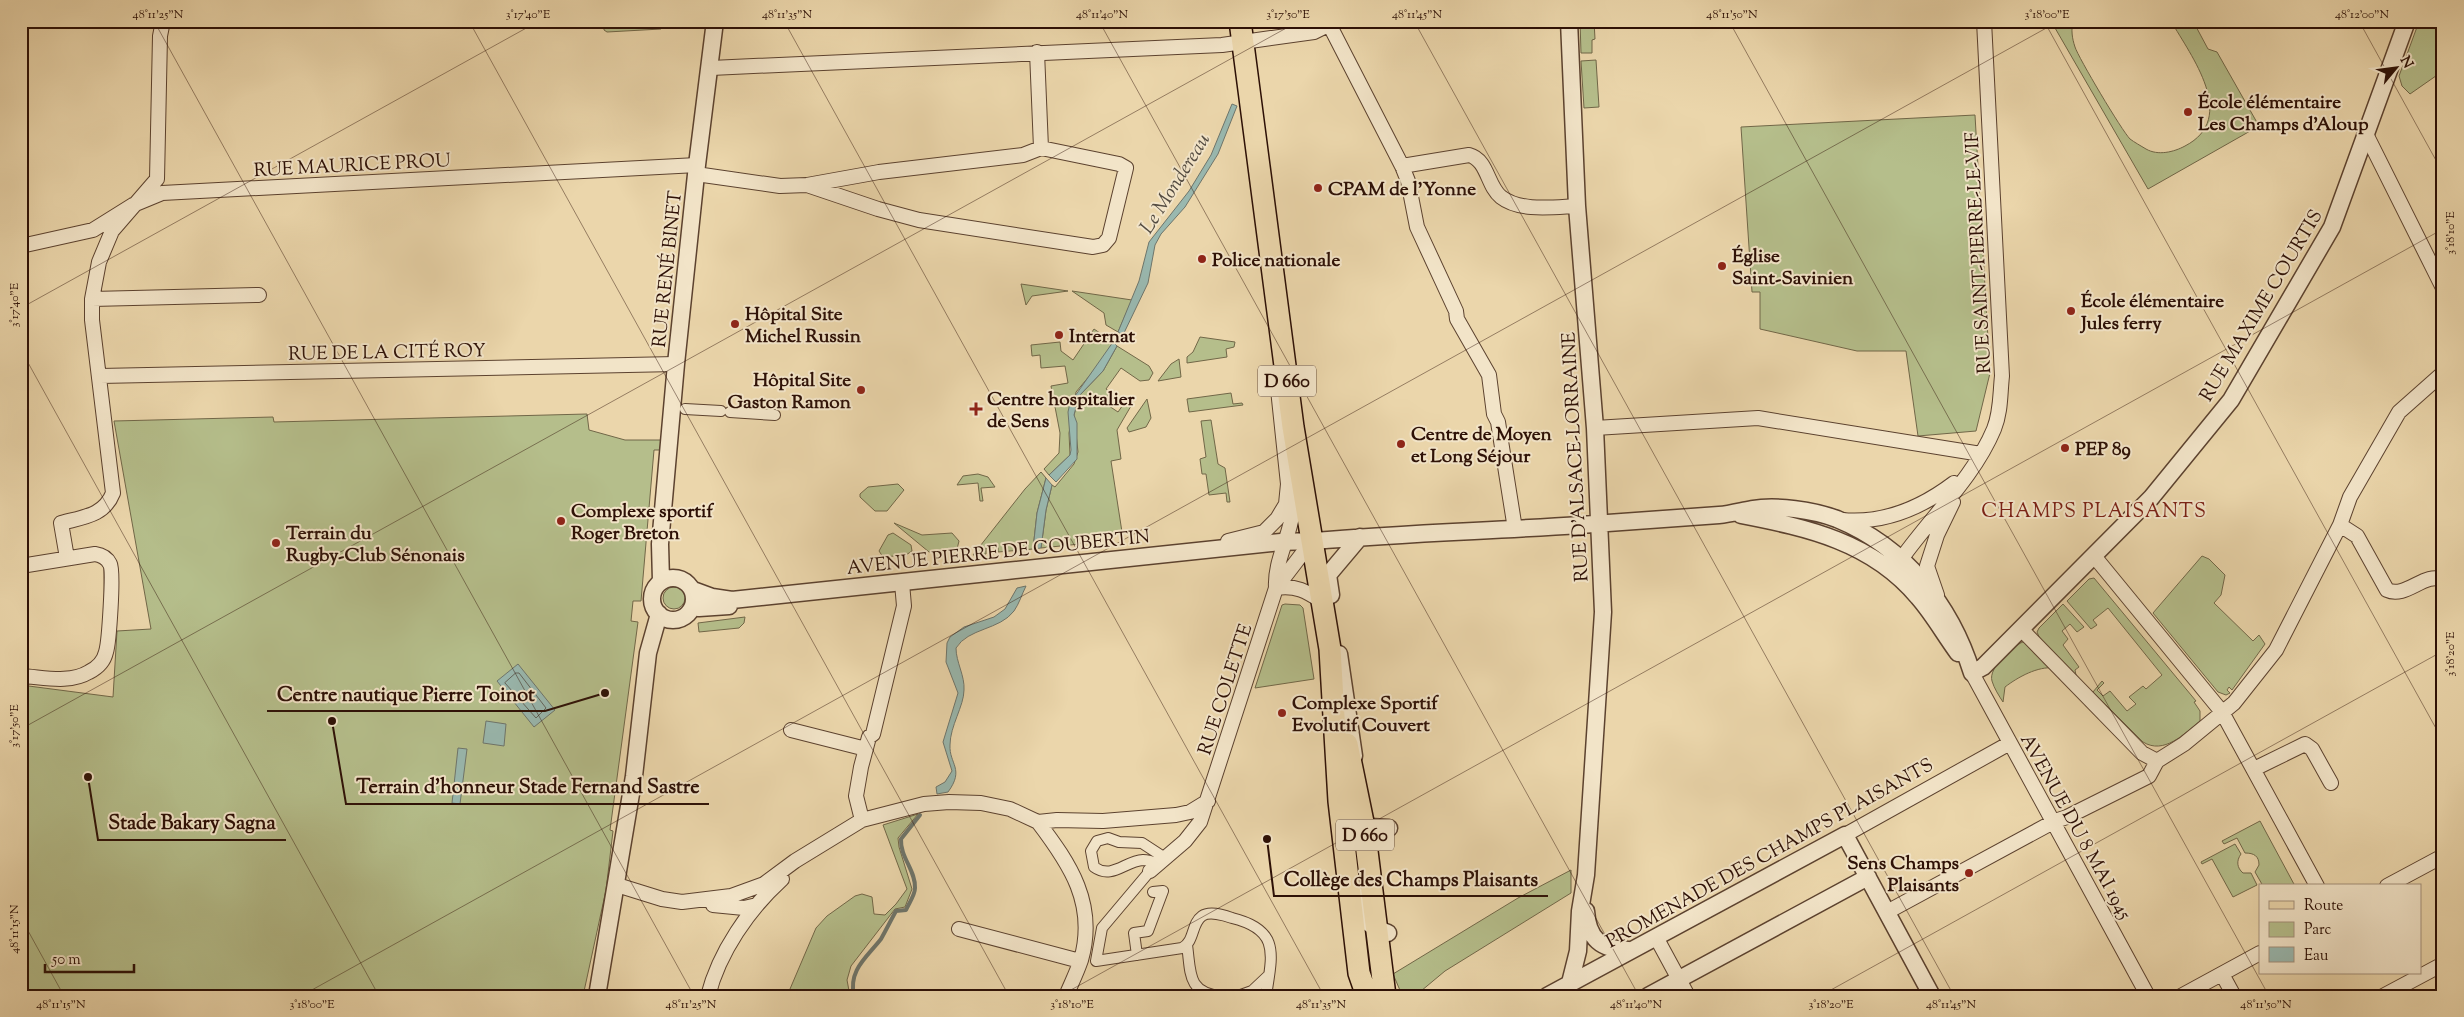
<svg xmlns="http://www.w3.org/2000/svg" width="2464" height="1017" font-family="'Sorts Mill Goudy',serif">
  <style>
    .green { fill: #b5be8b; stroke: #716748 }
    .water { fill: #99b8af; stroke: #6e756b }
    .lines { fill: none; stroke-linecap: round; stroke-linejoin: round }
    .shore { stroke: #63645a; stroke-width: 1 }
    .stream { stroke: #6e756b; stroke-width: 4 }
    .pedestrian-casing { stroke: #5c422f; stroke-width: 12 }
    .minor-casing { stroke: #5c422f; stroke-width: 16 }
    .tertiary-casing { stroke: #5c422f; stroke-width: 19 }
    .primary-casing { stroke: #2d1006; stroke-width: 24 }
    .pedestrian { stroke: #f2e4c8; stroke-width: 10 }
    .minor { stroke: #f2e4c8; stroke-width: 14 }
    .tertiary { stroke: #f2e4c8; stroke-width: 16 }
    .primary { stroke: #ebd6ab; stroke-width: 21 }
    .ticks { fill: none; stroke: #2d1006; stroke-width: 1; stroke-opacity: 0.45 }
    .poi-dot { fill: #8f2418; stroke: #f2e4c8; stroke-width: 2 }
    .labels { text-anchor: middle; stroke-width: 4; stroke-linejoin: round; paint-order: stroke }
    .shield { fill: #f2e4c8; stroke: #685040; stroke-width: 1 }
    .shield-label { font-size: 18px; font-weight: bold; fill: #2d1006 }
    .poi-label { font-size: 19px; font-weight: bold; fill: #2d1006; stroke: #f2e4c8; text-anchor: start }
    .street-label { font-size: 19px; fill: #2d1006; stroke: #f2e4c8 }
    .water-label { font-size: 20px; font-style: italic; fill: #534b41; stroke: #f2e4c8 }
    .neighbourhood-label { font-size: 20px; letter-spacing: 1px; fill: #7a1f14; stroke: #f2e4c8 }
    .leader { fill: none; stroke: #2d1006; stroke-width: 2 }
    .callout-dot { fill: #2d1006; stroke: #f2e4c8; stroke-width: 2 }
    .callout-label { font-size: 20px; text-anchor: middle; font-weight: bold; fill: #2d1006; stroke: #f2e4c8; stroke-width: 4; stroke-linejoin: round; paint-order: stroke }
    .neatline { fill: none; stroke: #2d1006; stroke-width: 2 }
    .ticks-label { font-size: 12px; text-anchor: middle; fill: #2d1006 }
  </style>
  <rect width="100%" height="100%" fill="#ebd6ab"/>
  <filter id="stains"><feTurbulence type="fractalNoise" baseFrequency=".004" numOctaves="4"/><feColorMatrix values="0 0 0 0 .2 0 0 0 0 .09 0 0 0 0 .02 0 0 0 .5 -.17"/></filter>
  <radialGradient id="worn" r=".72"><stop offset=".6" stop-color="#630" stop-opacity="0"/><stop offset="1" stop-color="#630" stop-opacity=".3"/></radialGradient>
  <!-- green -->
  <path class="green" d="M1580,21H1594L1595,39L1592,40V53H1581Z
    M2051,21H2073C2071,30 2072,38 2075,47C2078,57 2122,131 2130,139C2134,142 2141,146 2146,149C2158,156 2174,152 2185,146C2239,118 2191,56 2171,21H2193L2208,49L2217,52L2259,126L2148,189Z
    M2423,21L2443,22V71L2410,94L2402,86L2399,76L2417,27L2419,28L2424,24Z
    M661,23V29L607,32L604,30V27Z
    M1596,60L1599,107L1584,108L1581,61Z
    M1975,115L1990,373L1976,431L1918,436L1906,351H1857L1760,329V292H1752L1741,127Z
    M1021,284L1068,291L1032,296L1026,305Z
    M1072,291L1132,300L1118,332L1106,325L1104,313Z
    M1094,329L1113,342L1101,362L1076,392L1069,433L1070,455L1049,475L1044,469L1059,453L1060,433L1051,386L1068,383L1065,366L1041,368L1040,355L1032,356L1031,345L1060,342L1061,351L1073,360Z
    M1200,337L1235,342L1234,347L1226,349L1227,357L1187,363V357L1193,352Z
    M1117,346L1149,366L1153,373L1149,380L1140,381L1121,368L1106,389L1110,392L1106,399L1111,402L1109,406L1118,412L1125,402L1131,406L1117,430L1121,459L1111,461L1122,532L1084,537L1080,544L1041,548L1046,510L1052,485L1055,487L1074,464L1078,452L1074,415L1079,396L1103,371Z
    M1179,359L1181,377L1158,381L1171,364Z
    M1231,393L1233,404L1242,403L1243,405L1189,412L1187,399Z
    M1147,399L1151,418L1146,427L1129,432L1127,428Z
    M587,414L589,430L625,440H661L660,450H654L641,601H633L631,621L638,622L610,830L613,831L606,890L583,996H21V685L113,697L117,631L151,629L114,421L273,417L274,422Z
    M1211,420L1218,464L1225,468L1230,502H1227L1226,493L1209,495L1206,474H1202L1200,459L1206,457L1201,421Z
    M1041,472L1046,478L1037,513L1033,549L998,552V547L986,548V554L973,555L1025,489Z
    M978,474L988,477L995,487L981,488L983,501H980L978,483L957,485L963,476Z
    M898,484L904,490L887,511H875L860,497V494L868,487Z
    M894,523L922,535L952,533L959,541L957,549L929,552Z
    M893,533L911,545L912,551L906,555L883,557L879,551L888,535Z
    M2202,556L2209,559L2225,575L2221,595L2214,603L2253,641L2259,635L2265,644L2232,690L2229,687L2227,690L2230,693L2226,695L2218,692L2153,613Z
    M2094,578L2196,701L2194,702L2200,711V721C2184,734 2164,755 2143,742L2093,692L2102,681L2104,683L2097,690L2103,696L2110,691L2127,711L2136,704L2129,697L2143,686L2146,689L2162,675L2108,608L2093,620L2097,625L2091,629L2067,601L2089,579Z
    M663 598a11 11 0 1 1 22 0a11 11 0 1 1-22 0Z
    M1285,604L1300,605L1303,608L1314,679L1255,688L1282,605Z
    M2063,604L2084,627L2077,632L2070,624L2062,631L2068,639L2063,645L2079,667L2075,670L2076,675L2040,639L2037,632L2039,628Z
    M745,617L744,623L739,628L699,632L698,623Z
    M2023,642L2026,643L2054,668C2038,666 2018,677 2005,687L2003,702C1999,696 1994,688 1992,681C1988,668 2012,646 2023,642Z
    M918,814L898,838L899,847L912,889L905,907L895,909L851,966L847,980L850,996H787L816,928L827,916L855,896L862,894L872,897L874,914L885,915L896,904L907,889L883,825Z
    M2260,821L2295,886H2263L2255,872L2259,865C2259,856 2254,853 2245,853L2237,838L2224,844L2222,841Z
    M2235,844L2241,854C2236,861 2237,868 2243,873H2251L2257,885L2233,897L2212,859L2202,864L2201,862Z
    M1571,870V893L1445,971L1415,996L1402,995L1393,974L1518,898Z"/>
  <!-- water -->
  <path class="water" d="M1232,104L1237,106L1218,154L1185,207L1161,234L1155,245L1148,283L1123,335L1118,332L1139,281L1149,242L1189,191L1211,155Z
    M1113,342L1117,346L1103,371L1079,396L1074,415L1077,423V459L1056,482L1049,475L1070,455L1071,450L1068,412L1070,403Z
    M1046,478L1052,485L1046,510L1041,548L1033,549L1037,513Z
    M1026,586C1022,594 1019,604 1014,611C1000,630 968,628 956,648C956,662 965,676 964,690C964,706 950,726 950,745C949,764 965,769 948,792L937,794L936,787L945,782L952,771L943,742L958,693L946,662L947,643L950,637L964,627L994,617L1005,609L1017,588Z
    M518,664L555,710L534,727L497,681Z
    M486,721L506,724L504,746L483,743Z
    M458,748L467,749L460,804L452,803Z"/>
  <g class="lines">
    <!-- shore -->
    <path class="shore" d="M516,673H519L546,708L536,718L505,683Z"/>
    <!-- stream -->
    <path class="stream" d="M854,996C848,970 867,957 881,939C886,930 891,920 896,911L906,910C909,903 915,895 915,888C916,871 900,857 901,839L920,815"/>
    <!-- pedestrian casing -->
    <g class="pedestrian-casing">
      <path id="pedestrian" d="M685,409L721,411
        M730,412L775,415
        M1159,864C1154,862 1148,860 1143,860C1125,861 1112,880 1094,867L1091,851L1097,841L1108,838L1119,842L1142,843L1165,858
        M1150,871L1102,928L1096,961L1182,948C1195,941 1191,924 1202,916C1209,911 1224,915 1232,918C1281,930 1272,955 1266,996
        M1187,945C1191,973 1187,992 1220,996
        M1137,955L1134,933L1148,931L1163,891L1153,892
        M1238,996L1252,991L1269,975"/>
    </g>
    <!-- minor casing -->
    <g class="minor-casing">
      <path id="minor" d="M1329,24L1402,166L1408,181L1417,227L1456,311L1457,319L1489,375L1494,414L1498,422L1515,529
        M711,68L1222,45L1314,32L1336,21
        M2366,134L2443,288
        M1402,166L1469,155C1488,160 1487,186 1501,197C1520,212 1554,207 1577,206
        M696,174L780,186L807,185L879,172L1023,155L1041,148L1037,52
        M807,185L878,209L919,220L1093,247L1103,245L1109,238L1126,168L1119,164L1041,148
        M21,246L93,230L133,205L162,193L697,165
        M92,299L259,295
        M100,376L676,364
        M1595,428L1758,418L1981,454
        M1842,520C1884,524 1921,508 1954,483
        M2340,525L2357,536L2387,590C2406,599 2425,571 2443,580
        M1228,541L1264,532L1277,519L1286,504L1288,484L1277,380
        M2094,556L2222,712L2317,886
        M67,558L61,523C83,517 104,516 113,493L92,320V299L99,262L112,231L157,179L160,36L163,21
        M1902,558C1932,516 1974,477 1994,429C2001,412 2000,394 2002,376L1984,21
        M21,566L95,554C102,555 107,558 110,564C114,571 109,643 106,652C104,661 97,668 89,672C69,684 43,677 21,676
        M1276,588C1274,556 1296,530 1293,495
        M1276,588C1296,585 1306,591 1323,602
        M1937,595L1927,566L1937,535L1953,502
        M2021,629L2142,753L2157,761
        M1972,673L2148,996
        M791,730L866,749
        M2254,769L2305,744L2312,749L2331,783
        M862,820L856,796L861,767L869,737L873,734L904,606L902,583
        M1038,822C1070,864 1097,904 1081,960C1077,972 1071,984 1066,996
        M1845,835L2010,743
        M1150,871L1185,841L1200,822L1276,588L1312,541
        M617,885L662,899L682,902L731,896L764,884L795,861L862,820L924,804L949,802L981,803L1010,809L1038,822L1057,820L1103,821L1176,815L1190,812L1208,801
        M2387,886L2443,856
        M713,905L744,908L757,905
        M1887,912L2055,821L2067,817L2149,776L2157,761L2184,744L2234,703L2276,650L2340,525L2350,497L2399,412L2443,373
        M959,929L1080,961
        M1656,937L1688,996
        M2222,974L2234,996
        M708,996C719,952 749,909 782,879
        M2181,996L2260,953
        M2383,996L2443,964"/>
    </g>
    <!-- tertiary casing -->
    <g class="tertiary-casing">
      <path id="tertiary" d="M1569,21L1577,206L1595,428L1603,612L1586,875L1580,911L1578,951L1570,983
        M1741,515C1808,528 1872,542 1918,597C1933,614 1944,634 1958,653
        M652 599a21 21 0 1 1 42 0a21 21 0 1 1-42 0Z
        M661,581L660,544L676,364L697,165L715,21
        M693,590L712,597L732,600C915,582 1098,560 1281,542C1292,541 1303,542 1314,541C1403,533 1491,531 1580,525C1626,522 1673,518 1719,515C1730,514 1741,511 1752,509C1777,505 1813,510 1837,519C1905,547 1951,605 1972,673
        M1331,595L1328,575L1360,537
        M694,606L699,608L729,606
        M1339,654L1354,756
        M1972,673L1983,667L2151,498L2231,400L2332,227L2407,21
        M1354,830L1370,827L1389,828
        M1357,895C1360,919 1366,925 1388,933
        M1586,911C1588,939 1601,950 1629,950
        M597,996L634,776L648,653L659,614
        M1547,996L1845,835L1932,996
        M1648,996L1868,877"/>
    </g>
    <!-- primary casing -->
    <g class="primary-casing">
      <path id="primary" d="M1240,21L1293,427L1330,649L1339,801L1359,973L1367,996
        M1347,744L1364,827L1385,996"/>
    </g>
    <!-- pedestrian -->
    <use href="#pedestrian" class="pedestrian"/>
    <!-- minor -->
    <use href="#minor" class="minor"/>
    <!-- tertiary -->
    <use href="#tertiary" class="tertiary"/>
    <!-- primary -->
    <use href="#primary" class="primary"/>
  </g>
  <!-- ticks -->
  <path class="ticks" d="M154,21L694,996M469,21L1009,996M784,21L1324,996M1099,21L1639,996M1414,21L1954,996M1729,21L2269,996M2044,21L2443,741M2359,21L2443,173M21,308L539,21M21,350L379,996M21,729L1299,21M21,918L64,996M301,996L2059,21M1060,996L2443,229M1820,996L2443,651"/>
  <!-- markers -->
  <g class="poi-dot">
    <circle cx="2188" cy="112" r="5"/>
    <circle cx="1318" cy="188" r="5"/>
    <circle cx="1202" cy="259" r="5"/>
    <circle cx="1722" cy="266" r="5"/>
    <circle cx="2071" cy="311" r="5"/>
    <circle cx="735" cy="324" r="5"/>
    <circle cx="1059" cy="335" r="5"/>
    <circle cx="861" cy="390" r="5"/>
    <path d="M973.5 401.5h5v5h5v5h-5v5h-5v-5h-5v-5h5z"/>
    <circle cx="1401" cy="444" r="5"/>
    <circle cx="2065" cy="448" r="5"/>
    <circle cx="561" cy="521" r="5"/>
    <circle cx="276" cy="543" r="5"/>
    <circle cx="1282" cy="713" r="5"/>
    <circle cx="1969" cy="873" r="5"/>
  </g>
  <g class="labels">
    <!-- shield labels -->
    <g class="shield">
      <rect x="1258" y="365.5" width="58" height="31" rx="4"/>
      <rect x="1336" y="819.5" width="58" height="31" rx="4"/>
    </g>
    <g class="shield-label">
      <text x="1287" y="387">D 660</text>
      <text x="1365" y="841">D 660</text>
    </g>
    <!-- poi labels -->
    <g class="poi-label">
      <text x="2198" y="108">École élémentaire<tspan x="2198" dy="22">Les Champs d'Aloup</tspan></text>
      <text x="1328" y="195">CPAM de l'Yonne</text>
      <text x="1732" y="262">Église<tspan x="1732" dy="22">Saint-Savinien</tspan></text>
      <text x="1212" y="266">Police nationale</text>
      <text x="2081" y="307">École élémentaire<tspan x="2081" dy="22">Jules ferry</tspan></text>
      <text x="745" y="320">Hôpital Site<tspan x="745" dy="22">Michel Russin</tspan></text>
      <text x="1069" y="342">Internat</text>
      <text x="851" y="386" text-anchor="end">Hôpital Site<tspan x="851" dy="22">Gaston Ramon</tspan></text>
      <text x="987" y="405">Centre hospitalier<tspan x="987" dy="22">de Sens</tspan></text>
      <text x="1411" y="440">Centre de Moyen<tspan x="1411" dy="22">et Long Séjour</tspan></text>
      <text x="2075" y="455">PEP 89</text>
      <text x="571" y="517">Complexe sportif<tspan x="571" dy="22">Roger Breton</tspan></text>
      <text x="286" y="539">Terrain du<tspan x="286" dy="22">Rugby-Club Sénonais</tspan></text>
      <text x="1292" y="709">Complexe Sportif<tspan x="1292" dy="22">Evolutif Couvert</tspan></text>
      <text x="1959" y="869" text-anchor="end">Sens Champs<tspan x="1959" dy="22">Plaisants</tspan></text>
    </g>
    <!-- street labels -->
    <g class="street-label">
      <text transform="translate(352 164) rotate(-3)" y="7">RUE MAURICE PROU</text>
      <text transform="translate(1977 253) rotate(-93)" y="7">RUE SAINT-PIERRE-LE-VIF</text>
      <text transform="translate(666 269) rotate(-84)" y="7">RUE RENÉ BINET</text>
      <text transform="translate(2260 305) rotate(-59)" y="7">RUE MAXIME COURTIS</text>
      <text transform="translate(387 351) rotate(-1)" y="7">RUE DE LA CITÉ ROY</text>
      <text transform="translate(1574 457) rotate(-93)" y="7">RUE D'ALSACE-LORRAINE</text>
      <text transform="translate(998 551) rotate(-6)" y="7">AVENUE PIERRE DE COUBERTIN</text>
      <text transform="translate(1224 689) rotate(-72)" y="7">RUE COLETTE</text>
      <text transform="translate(2077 826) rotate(61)" y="7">AVENUE DU 8 MAI 1945</text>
      <text transform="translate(1769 852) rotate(-29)" y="7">PROMENADE DES CHAMPS PLAISANTS</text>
    </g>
    <!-- water labels -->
    <g class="water-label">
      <text transform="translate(1174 183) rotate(-58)" y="7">Le Mondereau</text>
    </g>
    <!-- neighbourhood labels -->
    <g class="neighbourhood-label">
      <text x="2094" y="517">CHAMPS PLAISANTS</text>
    </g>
  </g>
  <!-- callouts -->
  <path class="leader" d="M605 693L545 711H267M332 721L346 804H709M88 777L98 840H286M1267 839L1274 896H1548"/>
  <g class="callout-dot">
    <circle cx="605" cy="693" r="5"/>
    <circle cx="332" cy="721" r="5"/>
    <circle cx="88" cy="777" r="5"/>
    <circle cx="1267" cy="839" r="5"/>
  </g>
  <g class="callout-label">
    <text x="406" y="701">Centre nautique Pierre Toinot</text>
    <text x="528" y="793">Terrain d'honneur Stade Fernand Sastre</text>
    <text x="192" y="829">Stade Bakary Sagna</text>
    <text x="1411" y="886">Collège des Champs Plaisants</text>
  </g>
  <!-- margin -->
  <rect width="2464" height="1017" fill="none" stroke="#ebd6ab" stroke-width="55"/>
  <!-- legend -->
  <rect x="2259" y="884" width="162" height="90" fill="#f2e4c8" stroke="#a38f7a"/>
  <rect x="2269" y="901" width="25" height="8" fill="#ebd6ab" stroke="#a38f7a"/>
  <text x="2304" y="910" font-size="15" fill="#2d1006">Route</text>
  <rect x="2269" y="922" width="25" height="15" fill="#b5be8b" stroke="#a38f7a"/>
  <text x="2304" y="934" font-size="15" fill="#2d1006">Parc</text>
  <rect x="2269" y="947" width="25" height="15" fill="#99b8af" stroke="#a38f7a"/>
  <text x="2304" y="960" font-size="15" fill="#2d1006">Eau</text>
  <!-- north arrow -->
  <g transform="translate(2396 68) rotate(61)" stroke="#f2e4c8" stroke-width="4" paint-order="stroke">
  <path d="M0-4L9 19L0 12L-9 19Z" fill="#2d1006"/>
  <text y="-8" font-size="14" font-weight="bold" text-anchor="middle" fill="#2d1006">N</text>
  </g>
  <!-- scale -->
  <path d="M45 964v8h89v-8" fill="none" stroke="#2d1006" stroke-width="2.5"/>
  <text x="52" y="964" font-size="15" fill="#2d1006" stroke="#f2e4c8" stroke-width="4" paint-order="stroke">50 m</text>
  <rect x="28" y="28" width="2408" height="962" class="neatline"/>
  <g class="ticks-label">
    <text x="158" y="18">48°11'25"N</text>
    <text x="528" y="18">3°17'40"E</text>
    <text x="787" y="18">48°11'35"N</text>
    <text x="1102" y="18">48°11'40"N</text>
    <text x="1288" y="18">3°17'50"E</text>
    <text x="1417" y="18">48°11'45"N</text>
    <text x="1732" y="18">48°11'50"N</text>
    <text x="2047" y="18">3°18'00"E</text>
    <text x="2362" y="18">48°12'00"N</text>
    <text transform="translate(2450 233) rotate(-90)" y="4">3°18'10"E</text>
    <text transform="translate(14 305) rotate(-90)" y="4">3°17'40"E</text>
    <text transform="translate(2450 654) rotate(-90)" y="4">3°18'20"E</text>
    <text transform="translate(14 726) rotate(-90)" y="4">3°17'50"E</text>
    <text transform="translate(14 929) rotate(-90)" y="4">48°11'15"N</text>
    <text x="61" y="1008">48°11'15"N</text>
    <text x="312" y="1008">3°18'00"E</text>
    <text x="691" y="1008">48°11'25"N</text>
    <text x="1072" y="1008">3°18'10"E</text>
    <text x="1321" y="1008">48°11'35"N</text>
    <text x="1636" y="1008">48°11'40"N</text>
    <text x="1831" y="1008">3°18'20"E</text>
    <text x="1951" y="1008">48°11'45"N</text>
    <text x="2266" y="1008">48°11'50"N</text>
  </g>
  <rect width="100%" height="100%" filter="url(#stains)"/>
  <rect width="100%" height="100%" fill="url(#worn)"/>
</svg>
